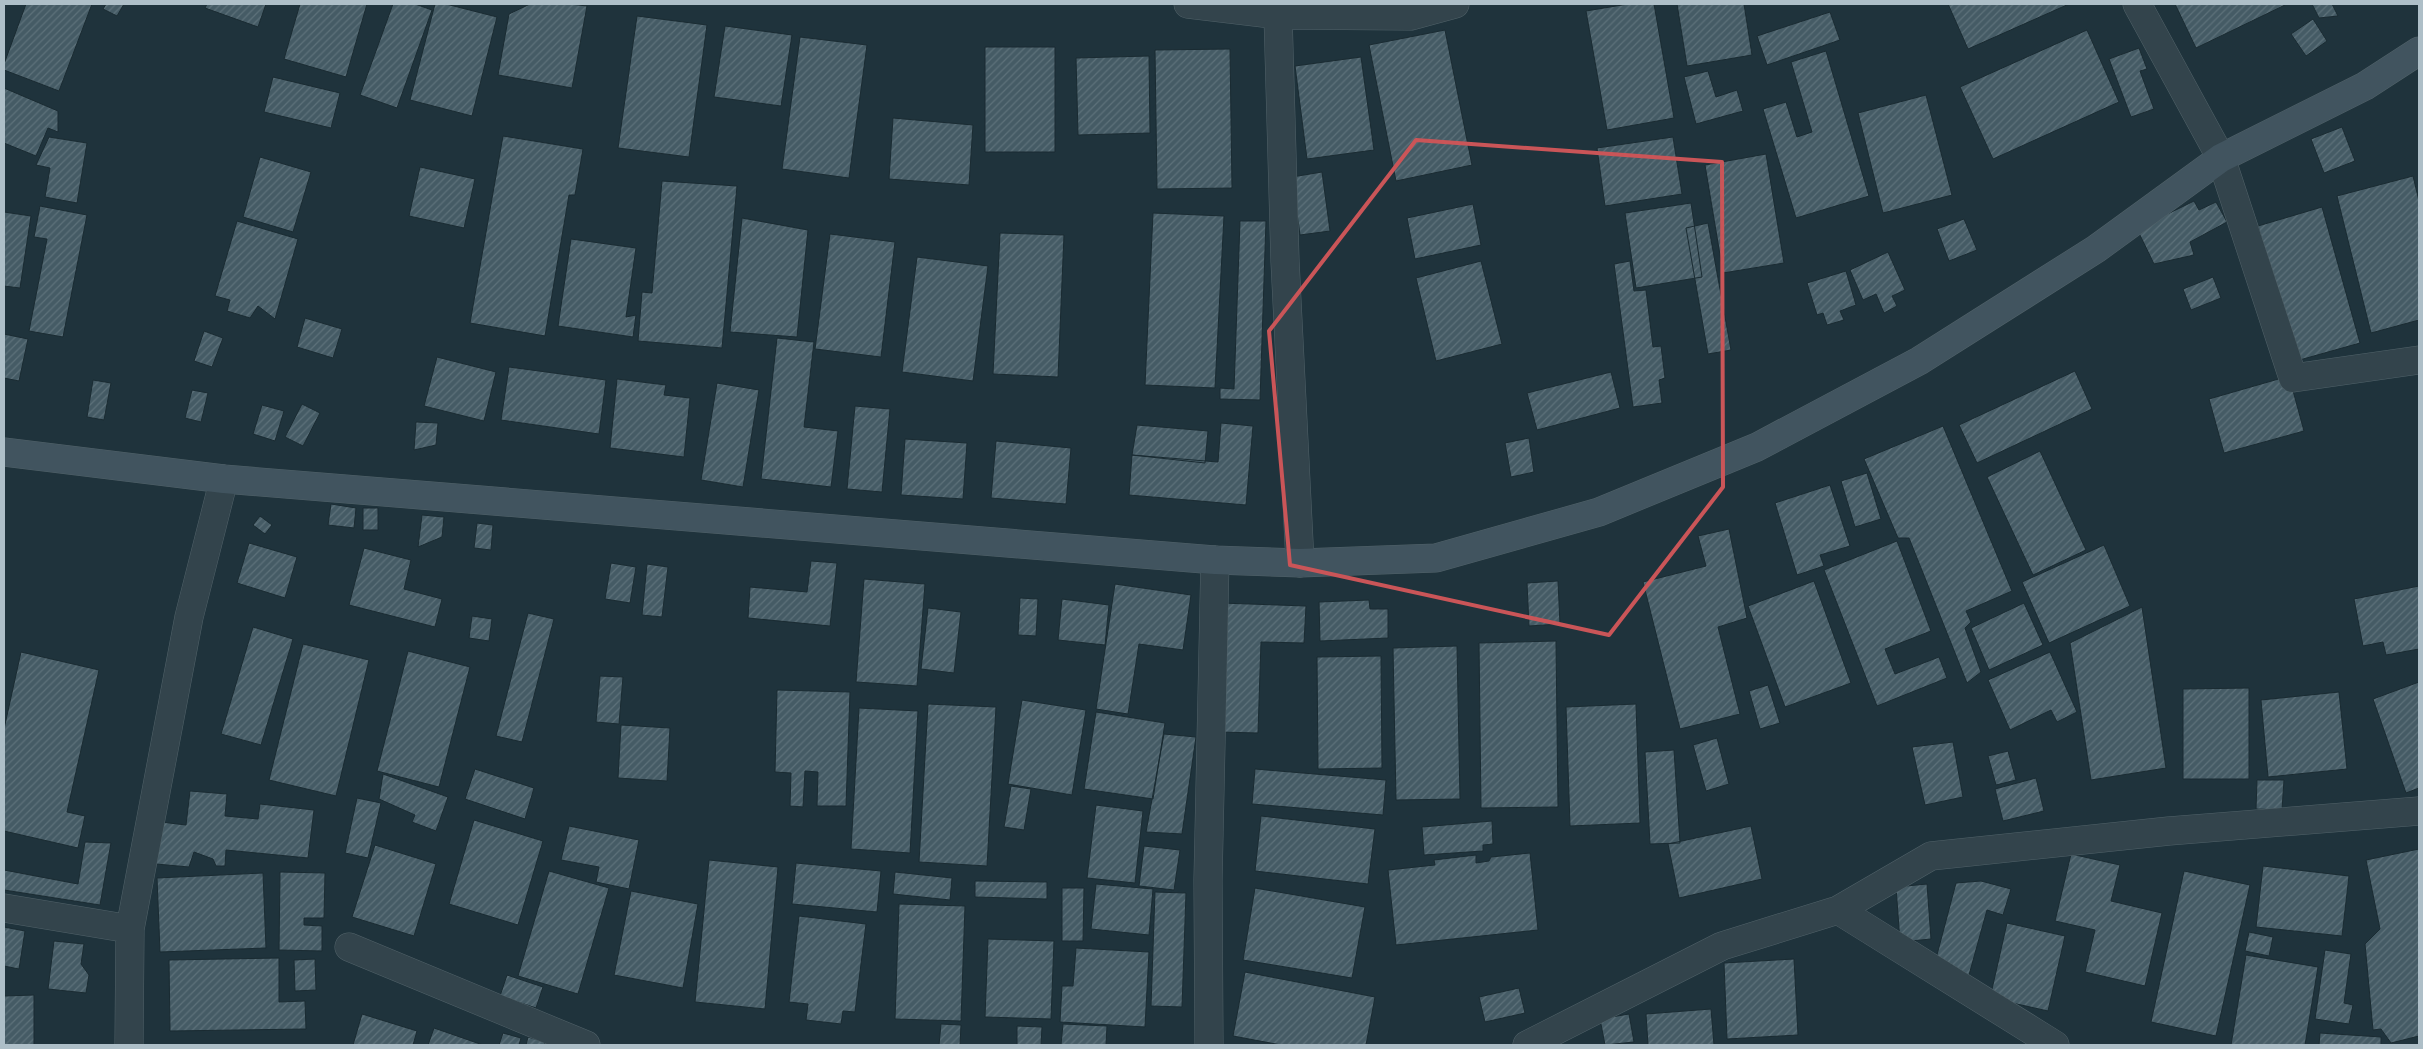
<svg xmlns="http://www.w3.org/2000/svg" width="2423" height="1049" font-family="'Golos Text',sans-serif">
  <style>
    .building { fill: url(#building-hatch); stroke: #1a2b32 }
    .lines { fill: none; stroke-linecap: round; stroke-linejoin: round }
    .street-casing { stroke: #516269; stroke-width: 29 }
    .secondary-casing { stroke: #516269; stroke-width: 29 }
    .street { stroke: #33444c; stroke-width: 28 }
    .secondary { stroke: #41545f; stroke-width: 28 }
    .marked { fill: none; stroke: #ca5558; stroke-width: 4; stroke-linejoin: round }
  </style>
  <defs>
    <pattern id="building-hatch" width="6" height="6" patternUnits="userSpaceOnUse" patternTransform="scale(1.25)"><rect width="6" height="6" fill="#455b65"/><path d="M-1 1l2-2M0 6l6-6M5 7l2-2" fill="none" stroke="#5d717a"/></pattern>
  </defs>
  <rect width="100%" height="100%" fill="#1f333c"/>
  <!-- building -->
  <path class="building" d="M26,4H92L59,91L4,70V64Z
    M106,4H124L117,16L103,9Z
    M207,4H266L258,27L205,8Z
    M300,4H367L346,77L284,59Z
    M393,4H415L432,10L397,108L360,95Z
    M435,4H446L497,17L472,116L410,100Z
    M530,4H570L587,6L572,88L498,75L509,14Z
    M1628,4H1654L1674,118L1607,130L1586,11Z
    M1677,4H1744L1752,55L1687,66Z
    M1948,4H2069L1968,49Z
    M2175,4H2284L2285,5L2196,48Z
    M2312,4H2332L2338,16L2319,18Z
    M1830,12L1840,40L1767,65L1757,36Z
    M637,16L707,25L689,157L618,148Z
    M2313,19L2327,41L2306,56L2291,34Z
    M725,26L792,35L781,106L714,97Z
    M1445,30L1472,165L1396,181L1369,45Z
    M2087,30L2119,102L1993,159L1960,87Z
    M800,37L867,45L849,178L782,169Z
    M985,47H1055V152H985Z
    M2139,48L2147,69L2140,71L2154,109L2131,117L2109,59Z
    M1230,49L1232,188L1157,189L1155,50Z
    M1826,51L1869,196L1796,218L1763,109L1786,102L1797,137L1812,132L1791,62Z
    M1149,56L1150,133L1078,135L1076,58Z
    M1361,57L1374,150L1307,159L1295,66Z
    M1708,71L1716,97L1737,90L1743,111L1696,124L1684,77Z
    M273,77L340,93L331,128L264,112Z
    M4,88L58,111V132L48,128L36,156L4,143Z
    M1926,95L1952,195L1883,213L1858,113Z
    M893,118L973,125L969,185L889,179Z
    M2342,127L2355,161L2324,173L2311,139Z
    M503,136L583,149L575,195H569L545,336L470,323Z
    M49,137L87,143L77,203L45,197L50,168L36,165Z
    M1673,137L1682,194L1605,206L1597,148Z
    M1766,154L1784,263L1723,273L1705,165Z
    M260,157L311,172L293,232L243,217Z
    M420,167L475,179L464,228L409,216Z
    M1322,172L1330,231L1300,235L1292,177Z
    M2413,176L2419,201V320L2371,333L2337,196Z
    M662,181L737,186L722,348L638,341L642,292L652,293Z
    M2194,201L2199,210L2216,202L2227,222L2190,242L2194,255L2154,264L2137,229Z
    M1691,203L1702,277L1636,288L1625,213Z
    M1473,204L1481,245L1415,259L1407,218Z
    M40,206L87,215L63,337L29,331L47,239L34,237Z
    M2322,207L2360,343L2296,361L2258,226Z
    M4,212L31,216L20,288L4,286Z
    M1153,213L1224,216L1215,388L1145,385Z
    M742,218L808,230L797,337L730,332Z
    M1964,219L1977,250L1949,261L1937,229Z
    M237,221L298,239L275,319L258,306L250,318L227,311L230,300L215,296Z
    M1240,221H1266L1260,400L1220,399V388L1234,389Z
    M1708,223L1731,350L1708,354L1686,228Z
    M1000,233L1064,235L1058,377L993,374Z
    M830,234L895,242L881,357L815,349Z
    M571,239L636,248L626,317L636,315L633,337L558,326Z
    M1888,252L1905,290L1892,296L1897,306L1884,313L1876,294L1863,300L1850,270Z
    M917,257L988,266L973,381L902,372Z
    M1481,261L1502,344L1436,361L1416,278Z
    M1630,261L1634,291L1646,290L1653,347L1661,346L1665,378L1659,380L1662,403L1633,407L1614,264Z
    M1846,271L1856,305L1840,311L1844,320L1827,325L1823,313L1817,315L1807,283Z
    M2213,277L2221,298L2191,310L2183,289Z
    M305,318L342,329L333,358L297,347Z
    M204,331L223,338L212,367L194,361Z
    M4,334L28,339L19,381L4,378Z
    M777,338L814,342L804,427L838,431L831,487L761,479Z
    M437,357L496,372L484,421L424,406Z
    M509,367L606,380L599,434L501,420Z
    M2075,371L2092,409L1977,463L1959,425Z
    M1611,372L1620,408L1537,430L1527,393Z
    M2289,376L2304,431L2224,453L2209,399Z
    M617,379L666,385L664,395L690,398L684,457L610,448Z
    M93,380L111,383L104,420L87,417Z
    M717,383L759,390L743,487L701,480Z
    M192,390L208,393L201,422L185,418Z
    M302,404L320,413L303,446L285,437Z
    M262,405L284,411L275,441L253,434Z
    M855,406L890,409L882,492L847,489Z
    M416,422L438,423L436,445L414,450Z
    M1221,423L1253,426L1246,505L1129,495L1132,455L1218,462Z
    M1137,425L1208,431L1205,463L1132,455Z
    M1943,426L2012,591L1966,611L1971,622L1965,628L1981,672L1967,683L1909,538H1898L1864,459Z
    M1529,438L1534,472L1511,477L1505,443Z
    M905,439L967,443L963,499L901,495Z
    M996,441L1071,448L1066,504L991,498Z
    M2040,451L2086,550L2033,575L1987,477Z
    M1867,473L1881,519L1855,527L1841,481Z
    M1830,485L1850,546L1820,555L1824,566L1797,575L1775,503Z
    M331,504L356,508L354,528L328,525Z
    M363,508H378V530H363Z
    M422,515L444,517L442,537L418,547Z
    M260,516L272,525L265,534L253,525Z
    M477,523L493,525L491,550L474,548Z
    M1729,529L1747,618L1718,627L1740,714L1680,729L1643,582L1706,566L1698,536Z
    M1897,541L1931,631L1885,649L1895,674L1939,657L1947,678L1877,706L1824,570Z
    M249,543L297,557L285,598L237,583Z
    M2104,545L2130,606L2049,643L2022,582Z
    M364,548L411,560L404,589L442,599L435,627L349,605Z
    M811,561L837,563L830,626L748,618L750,587L807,592Z
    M611,563L636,567L630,603L605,599Z
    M647,564L668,567L662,617L642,615Z
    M864,579L925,584L917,686L856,682Z
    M1558,581L1560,624L1529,626L1527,583Z
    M1814,581L1851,683L1785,707L1748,606Z
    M1115,584L1191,595L1183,650L1139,644L1128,714L1096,709Z
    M2419,586V649L2386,655L2383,642L2363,646L2354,599Z
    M1020,598L1038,599L1036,636L1018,635Z
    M1062,599L1109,605L1105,645L1058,640Z
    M1369,600L1370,609H1388V638L1320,641L1319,602Z
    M1221,603L1306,606L1304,643L1261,642L1258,733L1217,732Z
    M2024,603L2043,645L1989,670L1971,628Z
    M2142,607L2166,768L2091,780L2070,643Z
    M928,608L961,612L954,673L921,669Z
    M528,613L554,619L522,742L496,736Z
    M472,616L492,619L489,641L469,638Z
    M253,627L293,639L261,745L221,734Z
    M1556,641L1558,807L1481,808L1479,643Z
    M303,644L369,660L336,796L269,780Z
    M1457,646L1460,799L1396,800L1393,648Z
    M408,651L470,667L439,787L377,771Z
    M21,652L99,670L67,812L85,816L78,848L4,831V729Z
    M2050,652L2077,712L2057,722L2051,710L2010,730L1988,680Z
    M1381,656L1382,768L1318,769L1317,657Z
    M600,676L623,677L619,724L596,722Z
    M2419,682V788L2406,793L2373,699Z
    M1768,685L1780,723L1760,729L1749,691Z
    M2249,688V779H2183V689Z
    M777,690L850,692L846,806H817L818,772L805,771L803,807L790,806L791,773L775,772Z
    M2339,692L2347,769L2268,777L2261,700Z
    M1022,700L1086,710L1072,795L1008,784Z
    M928,704L996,707L987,866L919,862Z
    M1636,704L1640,823L1570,826L1566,707Z
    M859,708L918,711L910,853L851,849Z
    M1096,712L1165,723L1153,799L1084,789Z
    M621,725L670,728L667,781L618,778Z
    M1164,734L1196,737L1182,834L1146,832Z
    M1717,738L1729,784L1706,791L1693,745Z
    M1953,742L1963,797L1925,805L1912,747Z
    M1674,750L1680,843L1650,844L1645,752Z
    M2008,751L2016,780L1996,785L1988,756Z
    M475,769L534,788L525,819L465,799Z
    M1255,769L1386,780L1383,815L1252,804Z
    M383,774L448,797L436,831L412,822L415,815L379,799Z
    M2036,778L2044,811L2003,821L1995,789Z
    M2257,780H2284L2282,810L2256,809Z
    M1011,786L1031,789L1024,830L1004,827Z
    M190,791L227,794L225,816L258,819L260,804L314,810L308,858L226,850L225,866H216L213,859L194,852L189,867L156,864L161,822L186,825Z
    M357,798L381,803L368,858L345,853Z
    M1096,805L1143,811L1135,883L1087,878Z
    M1261,816L1375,829L1368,884L1255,871Z
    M474,820L543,841L518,925L449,904Z
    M1492,821L1493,844L1483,845V851L1424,855L1422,827Z
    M569,826L639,840L629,889L596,882L599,867L561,860Z
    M1751,826L1762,879L1679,898L1668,844Z
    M85,842L111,843L100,905L4,890V870L78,884Z
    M375,845L436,864L414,936L352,917Z
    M1144,846L1180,850L1174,890L1139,886Z
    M2419,849V1036L2391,1043L2381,1029L2373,1030L2365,944L2380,929L2366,860Z
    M1530,853L1538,930L1396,945L1388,870L1435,865L1434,860L1476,855V863L1489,861L1491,857Z
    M2071,854L2120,865L2111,901L2162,913L2145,986L2085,972L2095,930L2055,921Z
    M709,860L778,867L765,1009L695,1002Z
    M796,863L881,871L877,912L792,904Z
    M2263,866L2349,876L2342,936L2256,927Z
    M549,871L609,888L578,994L518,976Z
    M2184,871L2250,885L2216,1036L2151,1022Z
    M280,872L325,873L324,918H304V925L322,926V951L279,950Z
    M895,872L952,878L950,900L893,894Z
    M263,873L266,948L160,952L157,878Z
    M975,881L1047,882V899L975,897Z
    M1981,881L2011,889L2003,915L1987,910L1969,975L1934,966L1956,883Z
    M1096,884L1153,889L1149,935L1091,929Z
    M1927,884L1931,939L1900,942L1896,887Z
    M1062,888H1084L1083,941H1062Z
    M1255,888L1365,907L1352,978L1243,960Z
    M631,891L698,904L683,988L614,975Z
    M1155,892L1186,893L1182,1007L1151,1006Z
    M899,904L965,906L961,1021L895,1019Z
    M799,916L866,924L855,1012L843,1011L841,1024L806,1020L808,1004L789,1002Z
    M2007,923L2065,936L2048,1011L1990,998Z
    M4,927L25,931L19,969L4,966Z
    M2249,932L2273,937L2269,956L2245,951Z
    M988,939L1054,941L1051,1019L985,1017Z
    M54,941L84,944L81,964L89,975L86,993L48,989Z
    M1076,948L1149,952L1145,1027L1060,1022L1062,986H1073Z
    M2325,950L2351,954L2344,1003L2353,1005L2349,1024L2315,1019Z
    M2246,955L2318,967L2305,1045H2231Z
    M279,958V1002L305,1001L306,1029L170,1031L169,960Z
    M315,959L316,990L295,991L294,960Z
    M1794,959L1798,1035L1727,1039L1724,963Z
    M1245,972L1375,997L1366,1045H1281L1233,1036Z
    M507,975L543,987L536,1008L500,996Z
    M1519,988L1525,1013L1485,1022L1479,997Z
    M34,995V1045H4V996Z
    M1711,1009L1714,1045H1648L1646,1014Z
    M362,1014L417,1031L413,1045H353Z
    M1629,1014L1634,1042L1605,1045L1600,1019Z
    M941,1024L961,1025L960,1045H939Z
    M1063,1024L1107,1026L1106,1045H1061Z
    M1017,1026L1042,1027L1041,1045H1017Z
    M434,1028L483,1045H428Z
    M503,1033L521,1038L519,1045H499Z
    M2320,1033L2381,1037V1045H2319Z
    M528,1037L545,1042L544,1045H526Z"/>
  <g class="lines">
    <!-- street casing -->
    <g class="street-casing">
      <path id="street" d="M1188,4L1278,15L1411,16L1455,4
        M1280,4L1278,15L1285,261L1300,563
        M2137,4L2221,158L2293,378L2419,360
        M4,908L130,929L129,1045
        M1838,910L2055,1045
        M130,929L189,617L224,479
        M349,947L586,1045
        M1209,1045L1208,880L1215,560
        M1527,1045L1722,946L1838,910L1931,856L2169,831L2419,811"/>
    </g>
    <!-- secondary casing -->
    <g class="secondary-casing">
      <path id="secondary" d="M4,452L224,479L1215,560L1300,563L1436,558L1599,512L1757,447L1919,361L2096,249L2221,158L2365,86L2419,51"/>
    </g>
    <!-- street -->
    <use href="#street" class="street"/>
    <!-- secondary -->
    <use href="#secondary" class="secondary"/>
  </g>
  <!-- marked area -->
  <path class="marked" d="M1416,140L1722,162L1723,487L1609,635L1290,565L1269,331Z"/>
  <!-- border -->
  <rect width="2423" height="1049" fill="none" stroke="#aebfc8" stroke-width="10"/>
</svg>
